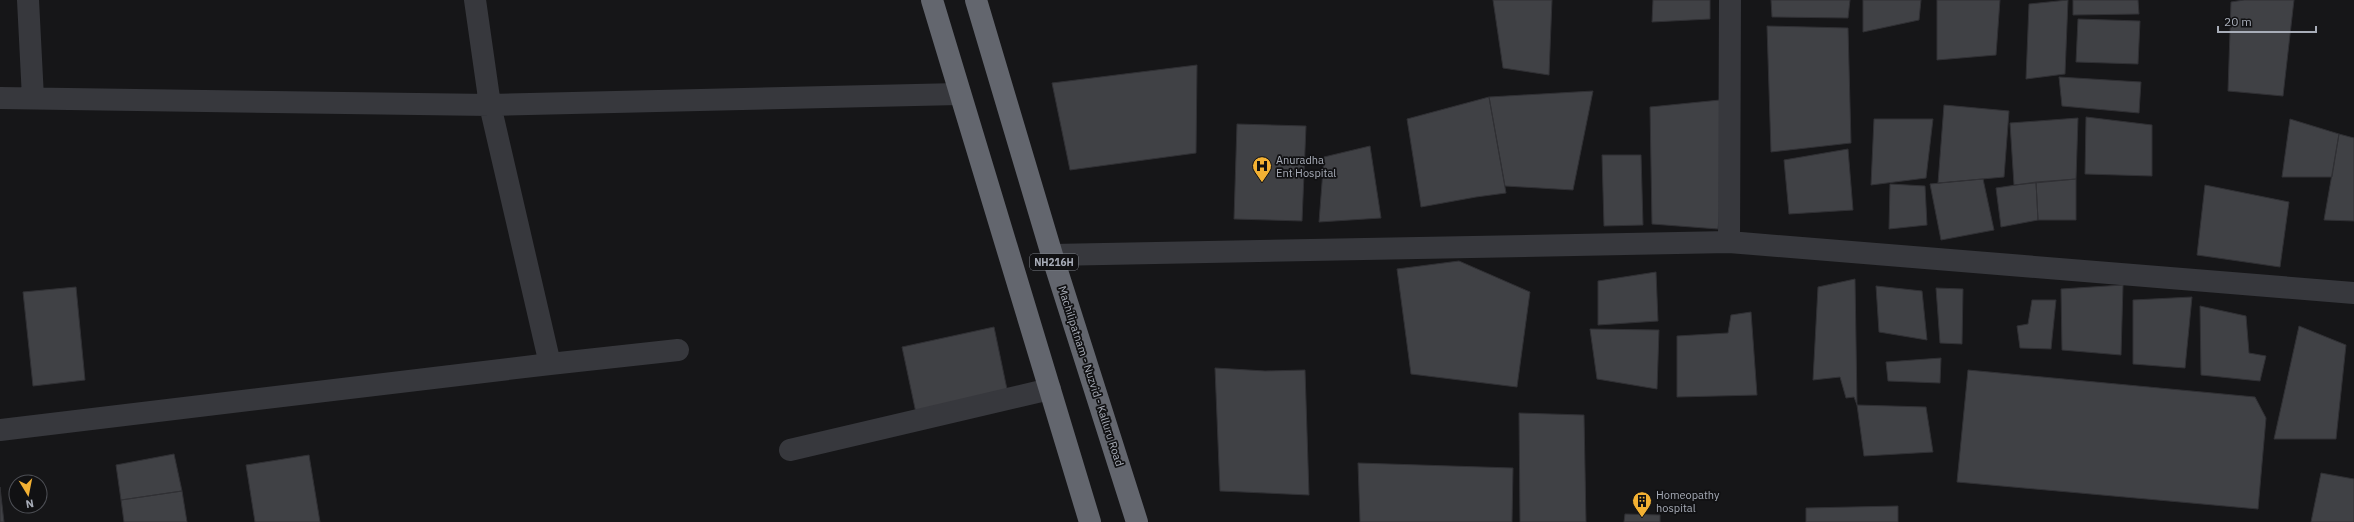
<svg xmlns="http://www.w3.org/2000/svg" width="2354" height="522" font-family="'IBM Plex Sans',sans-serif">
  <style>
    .building { fill: #404145; stroke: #303034 }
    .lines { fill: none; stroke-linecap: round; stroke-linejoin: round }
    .minor { stroke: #37383d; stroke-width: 22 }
    .highway { stroke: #63666e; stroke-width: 22 }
    .labels { text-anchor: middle; stroke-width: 3.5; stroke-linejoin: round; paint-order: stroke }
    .shield { fill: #111113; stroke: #7b7e86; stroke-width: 1 }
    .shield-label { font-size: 10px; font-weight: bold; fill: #a8adb8 }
    .poi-label { font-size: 11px; fill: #a8adb8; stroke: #111113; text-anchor: start }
    .street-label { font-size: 11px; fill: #a8adb8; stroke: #111113 }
  </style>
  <rect width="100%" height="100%" fill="#161618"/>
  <!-- building -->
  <path class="building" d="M1493,0H1552L1549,75L1503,68Z
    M1653,0H1710V19L1652,22Z
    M1771,0H1850L1848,18L1772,17Z
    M1863,0H1921L1919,20L1863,32Z
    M1937,0H2000L1996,55L1937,60Z
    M2068,0L2065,74L2026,79L2029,4Z
    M2073,0H2138L2139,14L2073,15Z
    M2244,0H2294L2283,96L2228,91L2231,2Z
    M2078,19L2140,21L2138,64L2076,62Z
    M1767,26L1848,28L1851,143L1771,152Z
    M1197,65L1196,153L1070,170L1052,83Z
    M2059,77L2141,82L2139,113L2062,106Z
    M1593,91L1573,190L1505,186L1489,97Z
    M1489,97L1506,193L1476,197L1421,207L1407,119Z
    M1730,99L1718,229L1652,224L1650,107Z
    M1944,105L2009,111L2004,177L1938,183Z
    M2086,117L2152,125V176L2085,174Z
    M2078,118L2076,179L2014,185L2010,123Z
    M1874,119H1933L1926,178L1871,185Z
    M2290,119L2339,134L2332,177H2282Z
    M1237,124L1306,126L1302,221L1234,219Z
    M2339,134L2354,138V221L2324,220Z
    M1370,146L1381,218L1319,222L1324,157Z
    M1848,149L1853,210L1789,214L1784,160Z
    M1602,155H1641L1643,225L1604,226Z
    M1983,179L1994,230L1941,240L1930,184Z
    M2076,179V220H2038L2036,182Z
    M2036,182L2038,220L2001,227L1996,188Z
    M1890,184L1925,186L1927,225L1889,229Z
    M2205,185L2289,202L2280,267L2197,255Z
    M1459,261L1530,292L1517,387L1411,374L1397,269Z
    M1656,272L1658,321L1598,325V281Z
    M1855,279L1857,405L1854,397L1846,398L1840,377L1813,380L1818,287Z
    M2123,285L2121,355L2062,350L2061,289Z
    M1876,286L1922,291L1927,340L1879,332Z
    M76,287L85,380L33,386L23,292Z
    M1936,288L1963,289L1962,344L1940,343Z
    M2192,297L2185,368L2133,364V300Z
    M2032,300H2056L2051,349L2020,348L2017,326L2028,324Z
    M2200,306L2246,316L2249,353L2266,356L2260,381L2201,375Z
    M1751,312L1757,395L1677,397V336L1728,333L1731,315Z
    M2299,326L2346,345L2336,439H2274Z
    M994,327L1008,394L916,413L902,347Z
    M1590,329L1659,330L1657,389L1597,379Z
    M1941,358L1940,383L1888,381L1886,362Z
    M1215,368L1265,371L1305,370L1309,495L1220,491Z
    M1968,370L2255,397L2266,418L2258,509L1957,482Z
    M1857,405L1926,407L1933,452L1864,456Z
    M1519,413L1584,415L1586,522H1520Z
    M174,454L182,491L121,500L116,465Z
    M309,455L320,522H255L246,465Z
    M1358,463L1513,468L1512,522H1360Z
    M2321,473L2354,479V522H2311Z
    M0,487L4,522H0Z
    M182,491L187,522H124L121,500Z
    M1898,506V522H1806V508Z
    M1625,514L1660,515V522H1624Z"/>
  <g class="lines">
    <!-- minor -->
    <path class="minor" d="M28,0L33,98
      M0,98L490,105L959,94
      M1729,242L1730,0
      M1052,255L1729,242L2354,293
      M550,364L678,350
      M0,430L550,364L490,105L475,0
      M790,450L1050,389"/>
    <!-- highway -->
    <path class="highway" d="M932,0L1090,522
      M976,0L1052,255L1137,522"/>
  </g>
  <!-- icons -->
  <defs>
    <g id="hospital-pin" transform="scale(1)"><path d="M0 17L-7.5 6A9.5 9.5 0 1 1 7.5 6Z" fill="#f3b133" stroke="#111113"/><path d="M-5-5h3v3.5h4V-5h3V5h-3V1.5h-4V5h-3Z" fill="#111"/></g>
    <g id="building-pin" transform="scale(1)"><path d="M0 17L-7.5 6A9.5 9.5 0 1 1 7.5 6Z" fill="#f3b133" stroke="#111113"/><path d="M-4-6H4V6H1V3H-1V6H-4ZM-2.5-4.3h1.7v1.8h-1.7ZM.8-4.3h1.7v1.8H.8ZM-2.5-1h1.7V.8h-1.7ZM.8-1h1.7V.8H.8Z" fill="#111"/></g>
  </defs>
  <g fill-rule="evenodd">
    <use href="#hospital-pin" x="1262" y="166"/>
    <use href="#building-pin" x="1642" y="501"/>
  </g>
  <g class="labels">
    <!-- shield labels -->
    <rect class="shield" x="1030" y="254" width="48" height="16" rx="3"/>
    <g class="shield-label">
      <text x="1054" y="266">NH216H</text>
    </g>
    <!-- poi labels -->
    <g class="poi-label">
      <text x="1276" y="164">Anuradha<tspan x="1276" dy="13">Ent Hospital</tspan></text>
      <text x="1656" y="499">Homeopathy<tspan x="1656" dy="13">hospital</tspan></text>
    </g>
    <!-- street labels -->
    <g class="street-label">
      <text transform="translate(1091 376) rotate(72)" y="4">Machilipatnam - Nuzvid - Kalluru Road</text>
    </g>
  </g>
  <!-- north arrow -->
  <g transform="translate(28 494) rotate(170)"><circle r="19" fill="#111113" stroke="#4d4f55"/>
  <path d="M0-3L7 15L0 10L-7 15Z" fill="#f3b133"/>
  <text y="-6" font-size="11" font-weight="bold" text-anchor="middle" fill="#a8adb8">N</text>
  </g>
  <!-- scale -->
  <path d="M2218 26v6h98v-6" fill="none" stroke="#a8adb8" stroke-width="2"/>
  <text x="2224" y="26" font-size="12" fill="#a8adb8" stroke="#111113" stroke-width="3" paint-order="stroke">20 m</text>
</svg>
